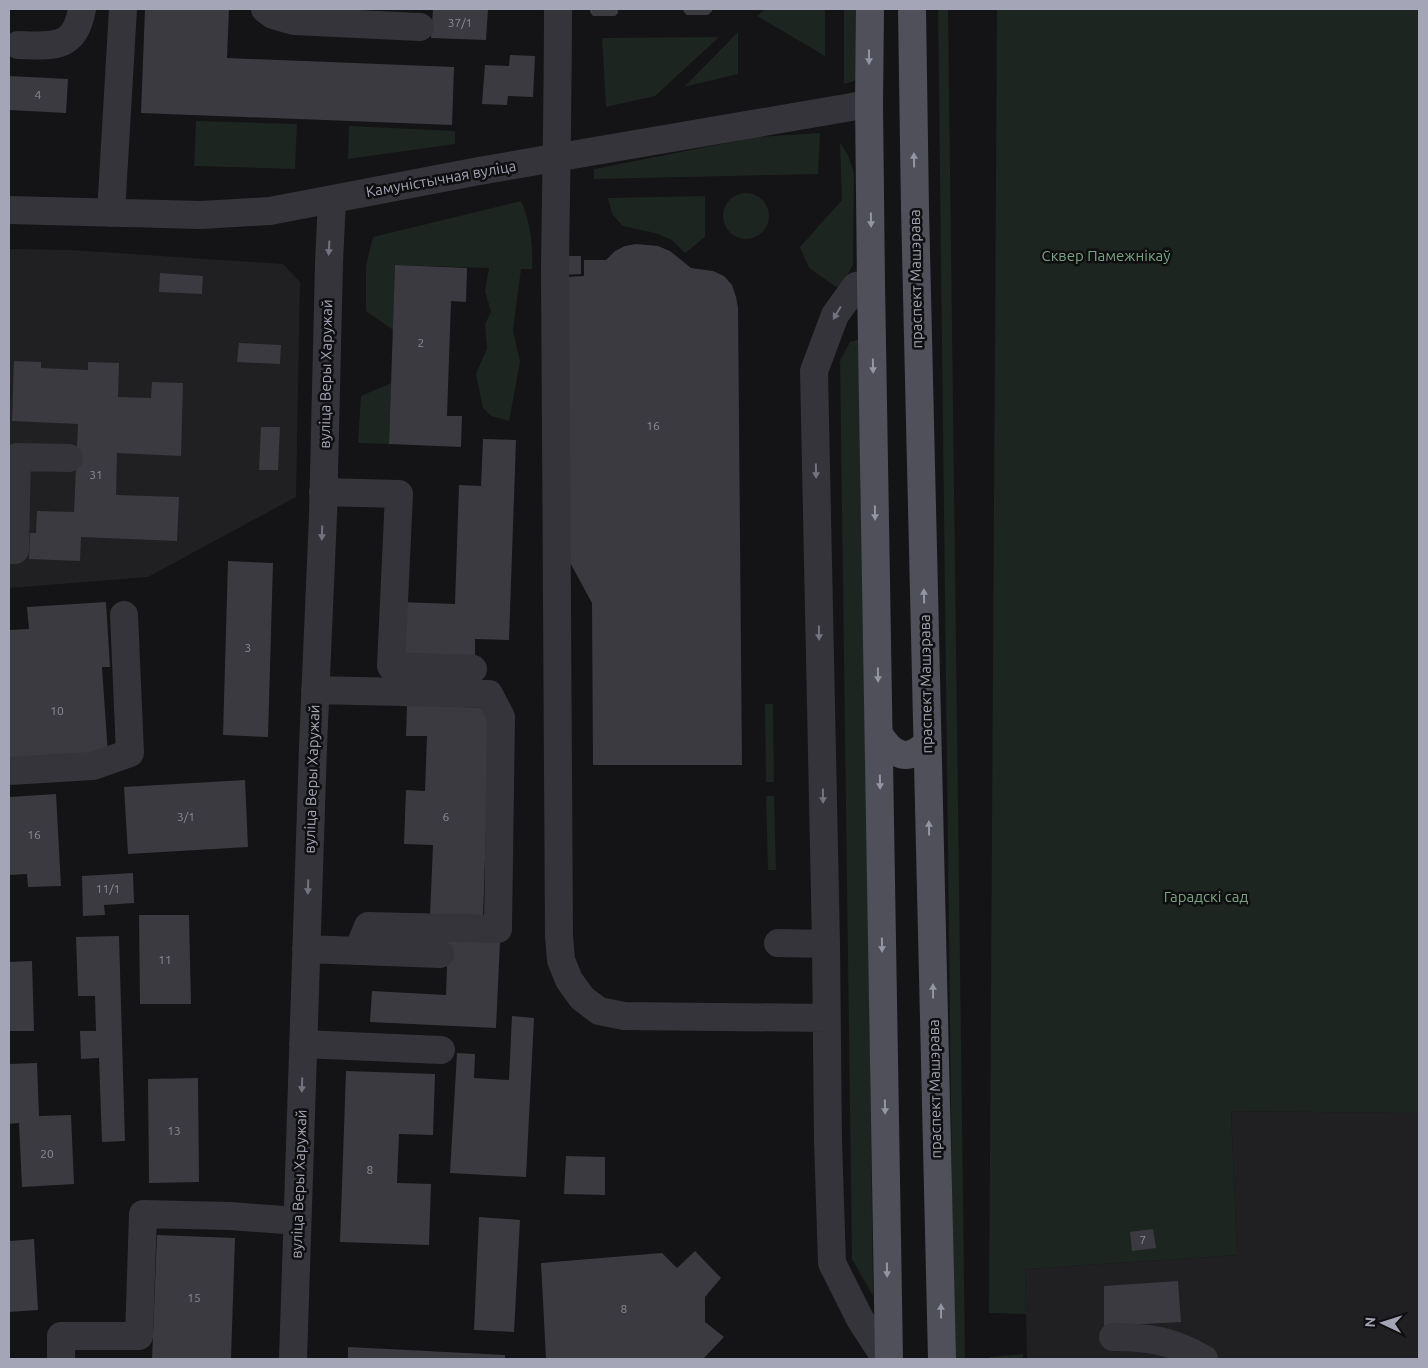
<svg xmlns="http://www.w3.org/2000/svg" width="1428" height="1368" font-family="Ubuntu,sans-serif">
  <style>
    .built { fill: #201f22 }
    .green { fill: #1d2520 }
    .building { fill: #3b3a40 }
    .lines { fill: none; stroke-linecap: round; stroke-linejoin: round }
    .minor { stroke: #34343a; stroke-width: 28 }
    .major { stroke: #50505a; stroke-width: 28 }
    .oneway { fill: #9395a4 }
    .oneway2 { fill: #72737f }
    .labels { text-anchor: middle; stroke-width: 5; stroke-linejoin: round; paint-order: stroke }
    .number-label { font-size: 12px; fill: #8a8b99 }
    .street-label { font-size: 15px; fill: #a4a6b7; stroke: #0f0e10 }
    .park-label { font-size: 15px; fill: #7aa384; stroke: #0f0e10 }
  </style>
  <rect width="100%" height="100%" fill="#141315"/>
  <!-- built -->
  <path class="built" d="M9,249L71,250L283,264L300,282L296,497L148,577L9,588Z
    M1231,1111L1419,1113V1359H1027L1025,1269L1237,1255Z"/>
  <!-- green -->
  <path class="green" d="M765,9H825V56L757,16Z
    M844,9H857L858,80L844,84Z
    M938,9H948L965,1359H954Z
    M997,9H1419V1113L1231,1111L1237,1255L1025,1269L1026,1314L989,1313Z
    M738,32V74L684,87Z
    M719,37L655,96L606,107L602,38Z
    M196,121L297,124L295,169L194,166Z
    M349,126L455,131V144L348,159Z
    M820,133L818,174L594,179V169L757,137Z
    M840,143L848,155L854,173L853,265L839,289L809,268L800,247L842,200Z
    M723 216a23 23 0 1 1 46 0a23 23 0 1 1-46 0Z
    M705,196V237L685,253L672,240L655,233L623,226L612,214L608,198Z
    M521,201C531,223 533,245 532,269H521L513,330L520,362L509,421L491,416L483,408L476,374L487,348L485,324L491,312L485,291L489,268L395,265L393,330L366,311V266L373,237Z
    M860,339L867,810L873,1296L852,1259L840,360L850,342Z
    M391,383L389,444L358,443L361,396Z
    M765,704H773L774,782H766Z
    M766,796H774L776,870H768Z
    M1023,1354V1359H990V1357Z"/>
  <!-- building -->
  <path class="building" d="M145,9H229L227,58L454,67L452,125L141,113Z
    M433,9H488L486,40L431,38Z
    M590,9H618V13L615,16H593L590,12Z
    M683,9H712V11L708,15H687L684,12Z
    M510,55L535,56L533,97L508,96L507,105L482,104L485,65L509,66Z
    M9,76L68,79L66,113L9,110Z
    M636,244L658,246L670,251L691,268L713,271L724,276L732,285L736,297L738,308L742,765H593L592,603L567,557L566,277L584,276V260H606L615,251L625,246Z
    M563,256H581V274L563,275Z
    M395,265L467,268L466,302L451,301L447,416H462L461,447L389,444Z
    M160,273L203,276L202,294L159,292Z
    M239,343L281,345L280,364L237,362Z
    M14,361L41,362V368L88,370V362L119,363L118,397L151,398L152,382L183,383L181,456L117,453L116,495L179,497L177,541L81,537L80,561L29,559L30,533H36L37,511L74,512L78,424L12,421Z
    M261,427H280L278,470H259Z
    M483,439L516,440L509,640L475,639V661L397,658L399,602L455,604L459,485L481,486Z
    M228,561L273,563L268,737L223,735Z
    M106,602L110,667H102L108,755L9,762V630L29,629L27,607Z
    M407,705L490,708L483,918L430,916L433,845L404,844L406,790L425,791L427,736H406Z
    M245,780L248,847L128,854L124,787Z
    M56,794L61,886L28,887L27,874L9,875V797Z
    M133,873L134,903L104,905L105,915L83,916L82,876Z
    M139,915H189L191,1004H140Z
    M119,936L125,1141L102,1142L99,1058L81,1059L80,1031H96L95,996H78L76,937Z
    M448,939L500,942L496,1028L370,1022L372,991L446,995Z
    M32,961L34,1031H9V962Z
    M512,1016L534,1018L526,1177L450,1173L457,1053L475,1054L474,1078L509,1080Z
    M37,1063L39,1116L71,1115L74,1184L22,1187L19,1123L9,1124V1064Z
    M346,1071L435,1074L433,1135L399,1134L397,1183L431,1184L429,1245L340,1242Z
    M198,1078L199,1182L149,1183L148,1079Z
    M566,1156L605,1157V1195L564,1194Z
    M479,1217L520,1220L514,1332L474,1330Z
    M1153,1229L1156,1248L1132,1251L1130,1232Z
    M157,1235L235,1238L231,1359H152Z
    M34,1239L38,1310L9,1312V1241Z
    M695,1251L721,1278L705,1297V1322L724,1337L703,1359H546L541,1263L662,1253L677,1268Z
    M1178,1281L1181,1322L1104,1326V1286Z
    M348,1347L505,1355V1359H348Z"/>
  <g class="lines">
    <!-- minor -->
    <path class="minor" d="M265,9L273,15L294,21L420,27
      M558,9C558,96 556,183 555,270C555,492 557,714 559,936L561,960L569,980L582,998L599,1011L624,1016L826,1018
      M18,45C53,46 75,50 82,9
      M9,210L201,215L270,211L479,171L869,104
      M111,213L123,9
      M871,283L856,286L835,315L814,371L826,944L828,1141L832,1263L860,1319L886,1359
      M323,492L399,494L391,666L473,669
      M9,550H15L17,457L69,458
      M315,690L489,694L501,717L498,929L368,926L358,951
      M9,771L93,766L130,753L124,615
      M778,943L826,944
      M306,949L440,954
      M303,1044L441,1050
      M1113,1337C1150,1337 1172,1341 1204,1359
      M61,1359V1336H139L143,1214L230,1216L297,1221
      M293,1359L313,747L323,515L329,263L332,199"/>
    <!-- major -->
    <path class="major" d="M870,9L869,104L871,283L889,1359
      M912,9L915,209L942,1359
      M879,734C892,755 908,764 927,743"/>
  </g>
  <!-- one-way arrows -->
  <defs><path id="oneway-solid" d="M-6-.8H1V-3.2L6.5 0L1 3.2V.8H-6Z" transform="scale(1.25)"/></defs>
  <g class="oneway">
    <use href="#oneway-solid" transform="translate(869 57) rotate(90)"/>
    <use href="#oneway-solid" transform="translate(914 160) rotate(-91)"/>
    <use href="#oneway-solid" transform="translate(871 220) rotate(89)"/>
    <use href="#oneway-solid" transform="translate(873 366) rotate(89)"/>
    <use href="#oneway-solid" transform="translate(875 513) rotate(89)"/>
    <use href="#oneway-solid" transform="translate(924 596) rotate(-91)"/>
    <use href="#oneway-solid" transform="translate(878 675) rotate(89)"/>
    <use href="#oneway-solid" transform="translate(880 782) rotate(89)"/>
    <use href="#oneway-solid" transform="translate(929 828) rotate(-91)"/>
    <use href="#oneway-solid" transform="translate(882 945) rotate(89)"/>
    <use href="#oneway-solid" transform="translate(933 991) rotate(-91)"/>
    <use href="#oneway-solid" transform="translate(885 1107) rotate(89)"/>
    <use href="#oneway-solid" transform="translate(887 1270) rotate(89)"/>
    <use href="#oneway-solid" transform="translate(941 1311) rotate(-91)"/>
  </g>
  <g class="oneway2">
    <use href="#oneway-solid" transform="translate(329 248) rotate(93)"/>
    <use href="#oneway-solid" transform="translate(837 313) rotate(121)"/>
    <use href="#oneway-solid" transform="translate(816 471) rotate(89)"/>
    <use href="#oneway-solid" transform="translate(322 533) rotate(92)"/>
    <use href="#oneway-solid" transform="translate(819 633) rotate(89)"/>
    <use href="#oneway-solid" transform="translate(823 796) rotate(89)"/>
    <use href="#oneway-solid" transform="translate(308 887) rotate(92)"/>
    <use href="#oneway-solid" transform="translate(302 1085) rotate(92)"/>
  </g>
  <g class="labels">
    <!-- number labels -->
    <g class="number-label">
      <text x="460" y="27">37/1</text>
      <text x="38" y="99">4</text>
      <text x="421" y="347">2</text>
      <text x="653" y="430">16</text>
      <text x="96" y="479">31</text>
      <text x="248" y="652">3</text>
      <text x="57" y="715">10</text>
      <text x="186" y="821">3/1</text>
      <text x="446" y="821">6</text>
      <text x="34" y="839">16</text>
      <text x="108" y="893">11/1</text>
      <text x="165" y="964">11</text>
      <text x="174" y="1135">13</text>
      <text x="47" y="1158">20</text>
      <text x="370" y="1174">8</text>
      <text x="1143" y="1244">7</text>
      <text x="194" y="1302">15</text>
      <text x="624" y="1313">8</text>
    </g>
    <!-- street labels -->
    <g class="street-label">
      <text transform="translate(441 179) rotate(-10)" y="5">Камуністычная вуліца</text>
      <text transform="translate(916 279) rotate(-91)" y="5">праспект Машэрава</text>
      <text transform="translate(326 374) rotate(-89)" y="5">вуліца Веры Харужай</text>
      <text transform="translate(926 684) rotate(-91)" y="5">праспект Машэрава</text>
      <text transform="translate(312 779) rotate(-88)" y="5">вуліца Веры Харужай</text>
      <text transform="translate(935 1089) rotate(-91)" y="5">праспект Машэрава</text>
      <text transform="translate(299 1184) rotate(-88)" y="5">вуліца Веры Харужай</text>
    </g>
    <!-- park labels -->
    <g class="park-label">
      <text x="1106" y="261">Сквер Памежнікаў</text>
      <text x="1206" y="902">Гарадскі сад</text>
    </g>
  </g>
  <!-- border -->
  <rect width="1428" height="1368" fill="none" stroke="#a4a6b7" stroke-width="20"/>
  <!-- north arrow -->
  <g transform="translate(1383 1323) rotate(274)" stroke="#0f0e10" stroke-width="4" paint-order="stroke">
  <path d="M0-4L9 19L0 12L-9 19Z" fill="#a4a6b7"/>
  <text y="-8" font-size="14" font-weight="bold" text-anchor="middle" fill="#a4a6b7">N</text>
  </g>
</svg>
